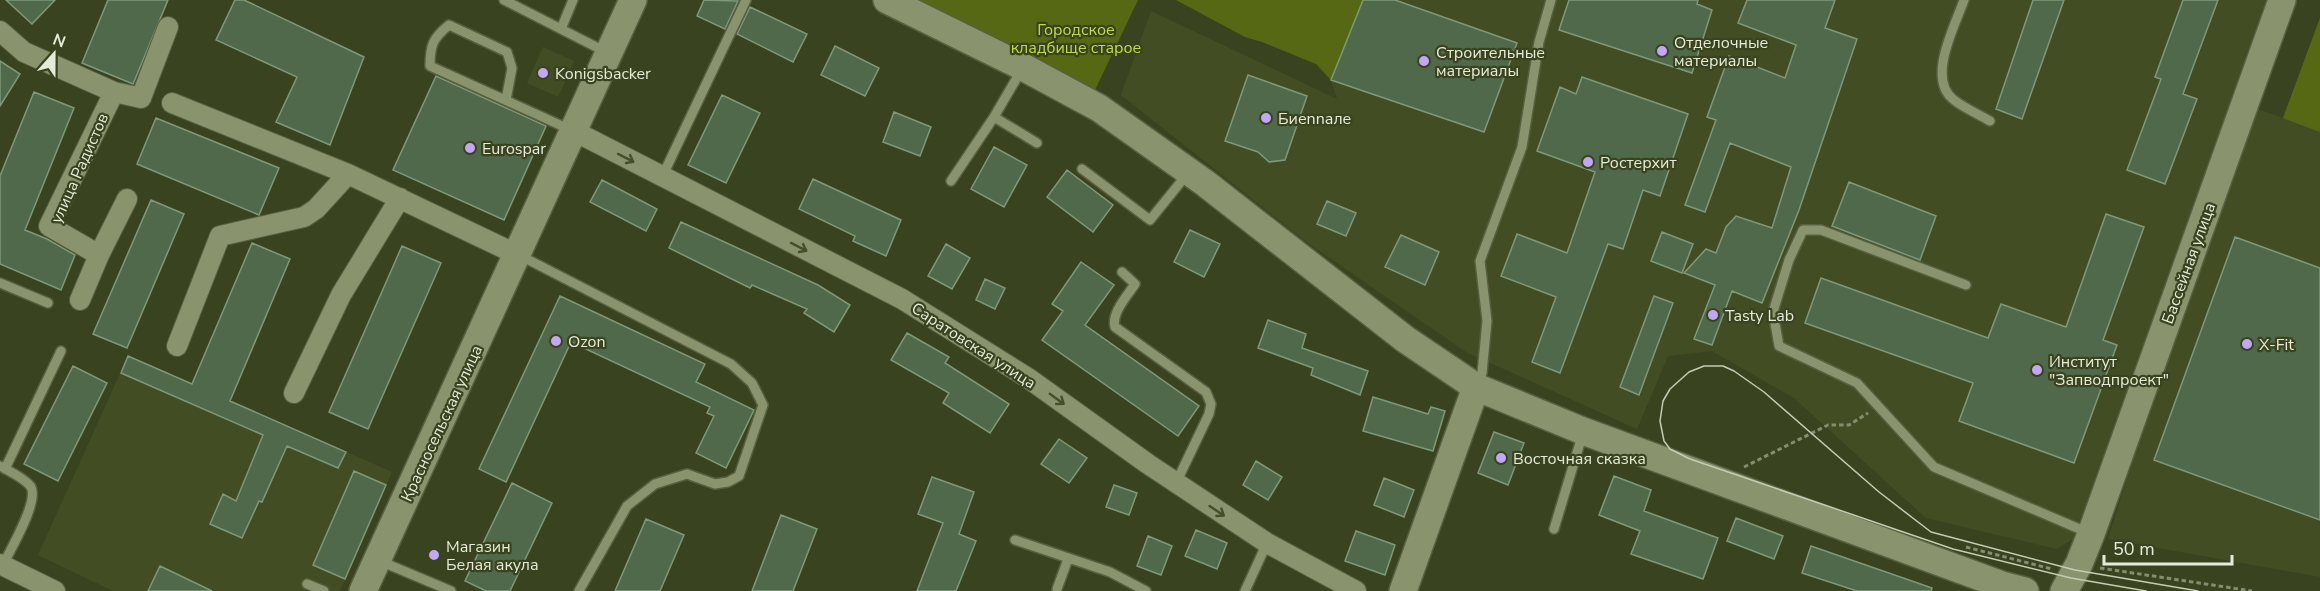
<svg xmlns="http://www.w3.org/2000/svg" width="2320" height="591" font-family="'Nunito Sans',sans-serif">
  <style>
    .built { fill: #434d24 }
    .green { fill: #576815 }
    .building { fill: #50694b; stroke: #7e9979; stroke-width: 1.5 }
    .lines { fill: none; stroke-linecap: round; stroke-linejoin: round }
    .lane-casing { stroke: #585f41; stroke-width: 12 }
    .street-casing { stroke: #585f41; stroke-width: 22 }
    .secondary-casing { stroke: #585f41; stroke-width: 30 }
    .path { stroke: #858d70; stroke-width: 3; stroke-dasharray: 4.5 3; stroke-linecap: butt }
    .lane { stroke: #89936e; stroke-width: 9 }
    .street { stroke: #89936e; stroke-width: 20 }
    .secondary { stroke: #89936e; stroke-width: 27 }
    .tram { stroke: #c5ccb5; stroke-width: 1.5 }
    .oneway { stroke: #464f2c }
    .poi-dot { fill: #c2a7f2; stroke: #3a4320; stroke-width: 2 }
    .labels { text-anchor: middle; stroke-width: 4.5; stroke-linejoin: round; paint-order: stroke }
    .park-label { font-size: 16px; fill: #bddd48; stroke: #3a4320 }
    .poi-label { font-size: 16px; fill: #e5ebd7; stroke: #3a4320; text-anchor: start }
    .street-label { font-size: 16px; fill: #e5ebd7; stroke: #3a4320 }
  </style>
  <rect width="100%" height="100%" fill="#3a4320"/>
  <!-- built -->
  <path class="built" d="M1363,0H2266L2073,539L2057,549L1926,518L1794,398L1712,351L1668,356L1637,429L1466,352L1305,241L1121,95L1151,11L1337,99L1331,80Z
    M2320,18V577L2108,539L2149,409L2255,108L2283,118Z
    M543,47L574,61L558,97L527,83Z
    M128,356L392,472L340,591H113L38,555Z"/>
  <!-- green -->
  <path class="green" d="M917,0H1138L1095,90Z
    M1176,0H1363L1331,80L1316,64L1262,42L1245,37Z
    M2320,18V132L2283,118Z"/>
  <!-- building -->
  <path class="building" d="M6,0H55L32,24Z
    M108,0H168L133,84L82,63Z
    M235,0H244L364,57L330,145L276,122L297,77L216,40Z
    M704,0L738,1L725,29L697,16Z
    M1363,0H1395L1517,43L1484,132L1331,80Z
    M1569,0H1698L1697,4L1712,10L1692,73L1559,30Z
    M1747,0H1835L1825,28L1857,39L1799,210L1762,303L1732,291L1712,345L1694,339L1715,285L1684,273L1706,249L1716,253L1726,227L1736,216L1772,228L1791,167L1730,143L1705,212L1685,205L1716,120L1707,117L1729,56L1785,78L1796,45L1738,23Z
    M2033,0H2064L2022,119L1996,109Z
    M2183,0H2218L2183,94L2197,99L2165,184L2127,170L2161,79L2155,77Z
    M750,7L807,34L793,62L737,34Z
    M835,46L879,68L865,96L821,75Z
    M0,61L20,74L0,106Z
    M1248,75L1307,96L1285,160L1269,162L1258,152L1225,141Z
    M436,76L546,126L504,220L393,170Z
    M1582,77L1688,114L1660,196L1643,190L1623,249L1608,244L1560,373L1532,362L1556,297L1501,276L1517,234L1567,253L1595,172L1537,151L1560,87L1576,94Z
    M34,92L74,108L25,230L47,239L75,255L61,290L0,264V176Z
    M722,95L760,113L726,183L688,165Z
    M894,112L931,127L920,156L883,142Z
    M156,118L279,168L259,215L137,164Z
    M994,147L1027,165L1004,207L971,189Z
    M1067,170L1113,205L1093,232L1047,197Z
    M813,179L901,220L886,256L853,241L855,236L799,209Z
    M602,180L657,209L646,231L590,202Z
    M1849,182L1936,216L1920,260L1832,226Z
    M151,200L184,214L127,348L93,334Z
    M1327,201L1356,213L1346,236L1317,224Z
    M2106,214L2144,227L2103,340L2117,345L2074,463L1959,421L1973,383L1805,323L1821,278L1988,338L2001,304L2066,327Z
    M681,222L818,285L850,305L834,332L804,313L807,309L752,285L750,288L669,248Z
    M1190,230L1220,244L1204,277L1174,262Z
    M1662,232L1693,244L1682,273L1651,261Z
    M1401,235L1439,252L1425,285L1385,267Z
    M2235,237L2320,268V520L2154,460Z
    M252,243L290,259L230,401L346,452L338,468L287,446L262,502L259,501L242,538L210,524L223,494L236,501L263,435L121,373L128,356L192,384Z
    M946,244L970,258L952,289L928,276Z
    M402,246L441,263L368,429L329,412Z
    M1081,262L1114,285L1085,325L1199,406L1178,436L1042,340L1063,311L1052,304Z
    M985,279L1005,288L995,309L976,300Z
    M560,296L705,364L696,382L754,410L726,468L696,453L714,416L707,413L710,407L571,342L506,482L479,469Z
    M1654,296L1673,303L1639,395L1620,387Z
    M1268,320L1306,334L1302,348L1368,371L1360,395L1311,375L1313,368L1258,348Z
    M907,333L949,357L945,363L1009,404L990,433L943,403L949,393L891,360Z
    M73,366L107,383L58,481L24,464Z
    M1373,397L1428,414L1431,407L1445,411L1433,451L1363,431Z
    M1494,432L1524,443L1508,485L1478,473Z
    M1059,439L1087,458L1069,483L1041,464Z
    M1256,461L1282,477L1268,500L1243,485Z
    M354,471L386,485L345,579L313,565Z
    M1614,476L1651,490L1644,511L1718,538L1703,579L1631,554L1640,531L1599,515Z
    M932,477L974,492L959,534L976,541L956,591H917L943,523L918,514Z
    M1384,478L1414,490L1404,517L1374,505Z
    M512,483L552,503L510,591H486L465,581Z
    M1114,485L1137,493L1129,515L1106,507Z
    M781,515L817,529L793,591H752Z
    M1736,518L1783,536L1774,559L1727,541Z
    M646,519L684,535L660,591H615Z
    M1196,530L1227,543L1217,569L1185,556Z
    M1356,531L1395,545L1385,575L1345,561Z
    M1148,536L1172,546L1161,575L1137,566Z
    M1811,546L1932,588L1931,591H1857L1802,573Z
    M160,566L212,591H148Z"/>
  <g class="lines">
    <!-- lane casing -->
    <g class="lane-casing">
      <path id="lane" d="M504,0L606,52
        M1964,0C1955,26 1926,79 1954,100C1964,108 1978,114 1990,121
        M561,29L573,0
        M506,100L512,68L507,52L449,25C433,38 430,45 430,66L571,130
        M994,117L1037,143
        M1082,169L1150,220L1188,173
        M662,177L746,0
        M951,181L994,117L1022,69
        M519,255L731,364L752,383L763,405L739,476L728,482L715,484L687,474L655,484L627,506L579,591
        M1122,272L1135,284C1128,295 1111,313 1115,327L1206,392L1211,404L1209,414L1176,483
        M0,283L48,303
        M1966,285L1821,230H1803L1789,260L1773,312L1779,346L1857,383L1934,467L2089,533
        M1477,385L1482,373L1487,321L1480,261L1522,147L1539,42L1551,0
        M0,466C9,471 26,479 31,487C39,502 10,550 3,565
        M5,469L61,351
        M1554,529L1583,433
        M1015,540L1110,572L1146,591
        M380,561L451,591
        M307,584L324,591
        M1057,589L1068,559
        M1245,591L1267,543"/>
    </g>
    <!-- street casing -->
    <g class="street-casing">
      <path id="street" d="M0,31L24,52L114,92L141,98L168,27
        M114,92L49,226L99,255L127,199
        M172,103L348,174L518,255
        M574,131L902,299L1028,378L1148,464L1267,543L1356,591
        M80,300L99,255
        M177,346L220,236L304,217L316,209L348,174
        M294,393L341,295L400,198
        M0,564L55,591"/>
    </g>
    <!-- secondary casing -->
    <g class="secondary-casing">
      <path id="secondary" d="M887,0L1023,67L1099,108L1205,183L1405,339L1476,387L1583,431L2002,585L2025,591
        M363,591L633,0
        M1403,591L1476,387
        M2064,591L2079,564L2091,534L2282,0"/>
    </g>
    <!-- path -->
    <path class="path" d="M1744,467L1828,425H1849L1868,413
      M1966,547L2052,569
      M2100,568L2252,591"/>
    <!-- lane -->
    <use href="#lane" class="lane"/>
    <!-- street -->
    <use href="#street" class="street"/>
    <!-- secondary -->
    <use href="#secondary" class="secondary"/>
    <!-- tram -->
    <path class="tram" d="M2146,591L2071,578L1953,549L1690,459L1670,449L1664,441L1660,421L1663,401L1670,389L1689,372L1704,366H1723L1734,371L1764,392L1879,492L1931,532L2075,570L2198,591"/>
  </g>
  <!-- one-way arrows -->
  <defs><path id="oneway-shaft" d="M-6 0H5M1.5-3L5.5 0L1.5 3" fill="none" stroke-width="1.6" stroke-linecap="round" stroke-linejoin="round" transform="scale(1.5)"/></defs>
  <g class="oneway">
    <use href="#oneway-shaft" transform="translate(626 158) rotate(27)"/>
    <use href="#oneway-shaft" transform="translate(799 247) rotate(27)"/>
    <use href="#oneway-shaft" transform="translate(1057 399) rotate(36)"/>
    <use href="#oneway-shaft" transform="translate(1217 511) rotate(34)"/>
  </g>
  <!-- markers -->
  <g class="poi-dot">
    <circle cx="1662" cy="51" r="6"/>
    <circle cx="1424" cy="61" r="6"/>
    <circle cx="543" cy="73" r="6"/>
    <circle cx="1266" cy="118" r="6"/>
    <circle cx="470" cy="148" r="6"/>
    <circle cx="1588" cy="162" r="6"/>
    <circle cx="1713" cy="315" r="6"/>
    <circle cx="556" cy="341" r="6"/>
    <circle cx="2247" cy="344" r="6"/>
    <circle cx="2037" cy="370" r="6"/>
    <circle cx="1501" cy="458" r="6"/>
    <circle cx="434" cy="555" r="6"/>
  </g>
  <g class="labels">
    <!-- park labels -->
    <g class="park-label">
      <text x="1076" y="35">Городское<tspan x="1076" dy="18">кладбище старое</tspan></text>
    </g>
    <!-- poi labels -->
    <g class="poi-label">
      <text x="1674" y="48">Отделочные<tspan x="1674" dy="18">материалы</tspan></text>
      <text x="1436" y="58">Строительные<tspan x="1436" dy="18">материалы</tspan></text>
      <text x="555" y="79">Konigsbacker</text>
      <text x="1278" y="124">Биеnnале</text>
      <text x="482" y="154">Eurospar</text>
      <text x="1600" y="168">Ростерхит</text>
      <text x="1725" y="321">Tasty Lab</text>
      <text x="568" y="347">Ozon</text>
      <text x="2259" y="350">X-Fit</text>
      <text x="2049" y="367">Институт<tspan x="2049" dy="18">"Запводпроект"</tspan></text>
      <text x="1513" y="464">Восточная сказка</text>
      <text x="446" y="552">Магазин<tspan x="446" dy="18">Белая акула</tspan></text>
    </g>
    <!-- street labels -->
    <g class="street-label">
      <text transform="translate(79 168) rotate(-66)" y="6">улица Радистов</text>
      <text transform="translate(2188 263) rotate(-70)" y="6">Бассейная улица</text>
      <text transform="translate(974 345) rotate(33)" y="6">Саратовская улица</text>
      <text transform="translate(441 423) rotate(-65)" y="6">Красносельская улица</text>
    </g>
  </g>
  <!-- north arrow -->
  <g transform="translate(54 54) rotate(21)" stroke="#3a4320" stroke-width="4.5" paint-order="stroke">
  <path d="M0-4.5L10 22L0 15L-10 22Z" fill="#e5ebd7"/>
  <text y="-9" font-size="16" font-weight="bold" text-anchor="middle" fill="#e5ebd7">N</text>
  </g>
  <!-- scale -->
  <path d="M2104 555v9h128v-9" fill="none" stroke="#e5ebd7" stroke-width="3"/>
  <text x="2113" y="555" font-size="18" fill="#e5ebd7" stroke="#3a4320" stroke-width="4.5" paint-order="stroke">50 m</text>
</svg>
